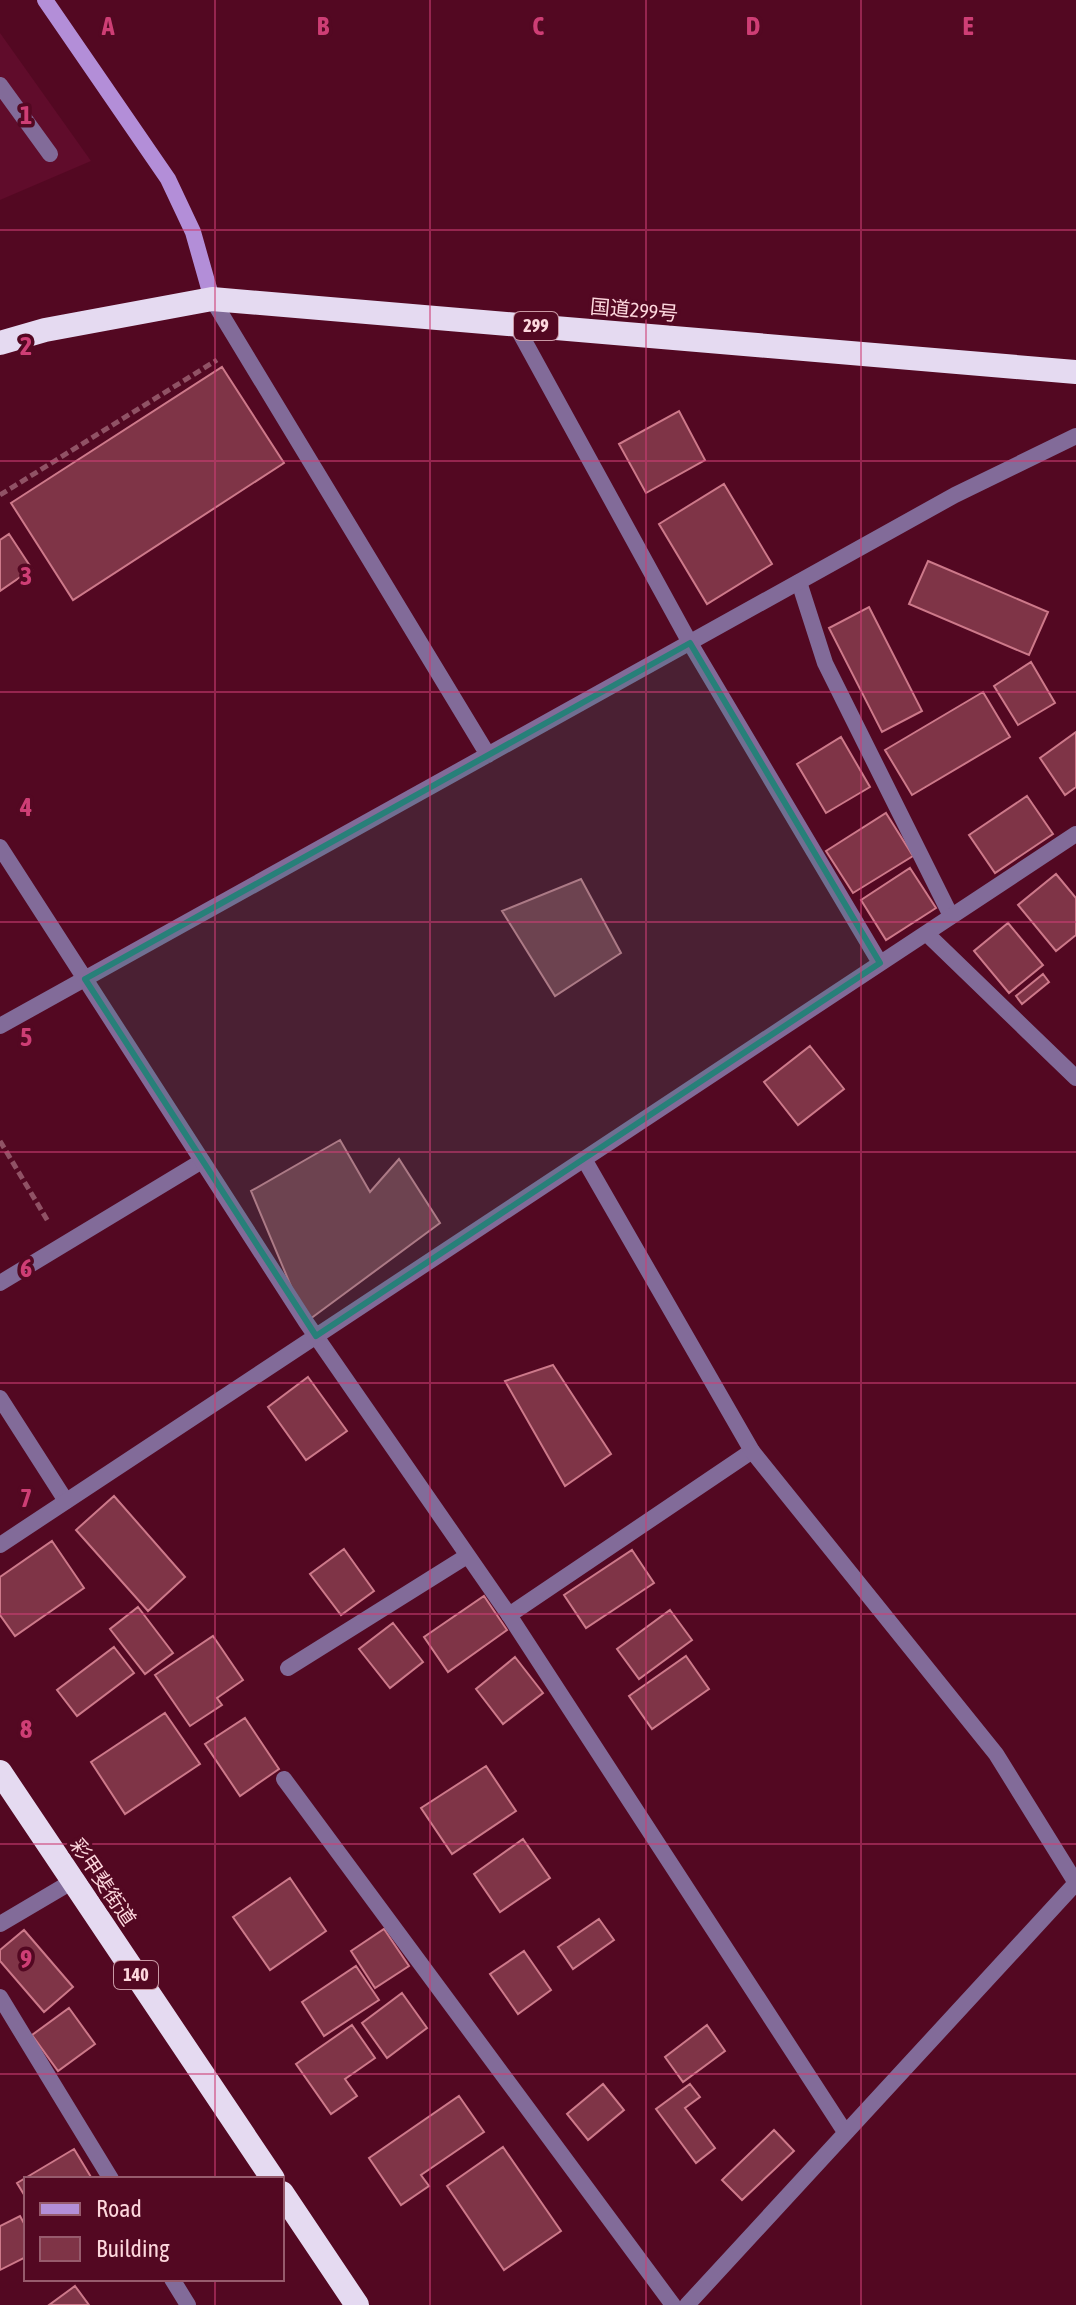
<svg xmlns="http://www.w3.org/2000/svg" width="1076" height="2305" font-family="'Asap Condensed','Noto Sans JP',sans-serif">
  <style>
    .built { fill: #600c2b }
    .building { fill: #7f3447; stroke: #cd798a; stroke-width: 2 }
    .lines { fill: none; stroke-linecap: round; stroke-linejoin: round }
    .path { stroke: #905265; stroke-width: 5; stroke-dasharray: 8 4; stroke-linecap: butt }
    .lane { stroke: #826b99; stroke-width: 16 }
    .street { stroke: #826b99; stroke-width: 16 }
    .secondary { stroke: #b38ed8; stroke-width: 16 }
    .highway { stroke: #e5daf1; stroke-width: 24 }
    .marked { fill: #278079; fill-opacity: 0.2; stroke: #278079; stroke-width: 6; stroke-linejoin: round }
    .grid { fill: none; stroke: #ce3e75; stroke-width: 2; stroke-opacity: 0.55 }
    .labels { text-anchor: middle; stroke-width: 7; stroke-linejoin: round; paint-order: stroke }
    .shield { fill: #530822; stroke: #ca99a5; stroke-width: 2 }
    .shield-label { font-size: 18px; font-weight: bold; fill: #fdd7dd }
    .street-label { font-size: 20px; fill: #fdd7dd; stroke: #530822 }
    .grid-label { font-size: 26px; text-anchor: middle; font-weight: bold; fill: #ce3e75; stroke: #530822; stroke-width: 7; stroke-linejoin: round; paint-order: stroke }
  </style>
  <rect width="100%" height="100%" fill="#530822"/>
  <!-- built -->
  <path class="built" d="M0,33L91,161L0,200Z"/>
  <!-- building -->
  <path class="building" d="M222,367L284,463L73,600L11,503Z
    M679,411L705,460L646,493L619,444Z
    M724,484L772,564L707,604L659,524Z
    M9,534L32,569L0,591V540Z
    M928,561L1048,612L1029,655L909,604Z
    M869,607L922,711L882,732L829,628Z
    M1031,662L1055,703L1018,725L994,686Z
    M983,692L1010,737L912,795L885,750Z
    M1076,732V787L1065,795L1040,758Z
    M841,737L870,787L826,813L797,764Z
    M1027,796L1053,834L995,873L969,835Z
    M886,813L913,856L853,893L826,851Z
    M910,868L936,908L886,940L861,900Z
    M1056,874L1076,898V935L1056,951L1018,905Z
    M581,879L621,953L555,996L502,911Z
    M1008,923L1043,965L1009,993L974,951Z
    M1043,974L1049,982L1022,1004L1016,996Z
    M810,1046L844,1089L798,1125L764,1082Z
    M340,1140L370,1192L399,1159L440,1223L306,1322L251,1191Z
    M553,1365L611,1454L565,1486L505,1381Z
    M308,1377L347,1431L306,1460L268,1407Z
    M114,1496L185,1577L148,1611L76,1530Z
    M52,1541L84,1588L15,1636L0,1615V1577Z
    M344,1549L374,1591L341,1615L310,1574Z
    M632,1550L654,1583L586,1628L564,1595Z
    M484,1596L507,1630L448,1672L424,1637Z
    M138,1607L173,1653L145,1674L110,1629Z
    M670,1610L692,1640L639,1679L617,1649Z
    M393,1623L423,1662L390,1688L359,1649Z
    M213,1636L243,1680L217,1698L222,1705L190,1726L155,1675Z
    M114,1647L134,1673L77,1716L57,1690Z
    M686,1656L709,1689L652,1729L629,1696Z
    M515,1657L543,1693L503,1724L476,1689Z
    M165,1713L200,1764L125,1814L91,1762Z
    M245,1718L279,1769L240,1796L205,1744Z
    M486,1766L516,1811L452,1854L421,1808Z
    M523,1839L550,1878L500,1912L474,1874Z
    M290,1878L326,1931L270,1970L233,1917Z
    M599,1919L614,1940L573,1969L558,1947Z
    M384,1929L409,1966L375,1988L351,1951Z
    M24,1930L73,1987L44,2012L0,1961V1950Z
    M524,1951L551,1990L518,2014L490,1974Z
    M356,1966L379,2000L324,2036L302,2002Z
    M402,1993L427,2028L387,2058L362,2023Z
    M69,2008L95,2044L58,2071L32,2035Z
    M352,2025L375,2058L345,2079L357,2096L331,2114L296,2064Z
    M707,2025L725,2051L683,2082L665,2057Z
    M603,2084L624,2110L588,2140L567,2114Z
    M690,2084L700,2097L685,2108L715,2148L696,2163L656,2109Z
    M459,2096L484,2132L421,2175L429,2186L401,2205L369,2158Z
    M774,2130L794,2151L742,2200L722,2180Z
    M503,2147L561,2231L504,2270L447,2186Z
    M74,2149L91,2177L26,2179V2198L17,2183Z
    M20,2216L26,2227V2257L0,2270V2226Z
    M75,2286L89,2305H49Z"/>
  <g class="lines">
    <!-- path -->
    <path class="path" d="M0,495L217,360
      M0,1141L49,1223"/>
    <!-- lane -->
    <path class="lane" d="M0,85L50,154
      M799,582L825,663L951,916
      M0,1283L202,1161
      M0,1398L66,1501
      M509,1615L752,1451
      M284,1779L673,2305
      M0,1924L73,1881
      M0,1997L111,2179
      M172,2279L188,2305"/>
    <!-- street -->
    <path class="street" d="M212,299L488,755
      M515,324L690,643L880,963
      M0,847L306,1322L509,1615L845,2132
      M926,933L1076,1078
      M0,1026L955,495L1076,436
      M584,1159L752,1451L996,1754L1076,1883L687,2305
      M0,1545L1076,834
      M288,1668L467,1556"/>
    <!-- secondary -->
    <path class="secondary" d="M45,0L168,179L193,232L212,299"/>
    <!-- highway -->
    <path class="highway" d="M0,343L45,330L212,299L1076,372
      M0,1772L273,2179
      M282,2193L357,2305"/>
  </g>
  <!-- marked area -->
  <path class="marked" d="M690,643L880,963L316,1336L85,979Z"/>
  <!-- grid -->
  <path class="grid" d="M215,0V2179M430,0V2305M646,0V2305M861,0V2305M0,230H1076M0,461H1076M0,692H1076M0,922H1076M0,1152H1076M0,1383H1076M0,1614H1076M0,1844H1076M0,2074H1076M215,2279V2305"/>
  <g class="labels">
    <!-- shield labels -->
    <g class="shield">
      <rect x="514" y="312" width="44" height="28" rx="6"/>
      <rect x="114" y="1961" width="44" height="28" rx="6"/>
    </g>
    <g class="shield-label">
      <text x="536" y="332">299</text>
      <text x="136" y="1981">140</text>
    </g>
    <!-- street labels -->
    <g class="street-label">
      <text transform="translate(634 310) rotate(5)" y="7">国道299号</text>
      <text transform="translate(103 1882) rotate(56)" y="7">彩甲斐街道</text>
    </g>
  </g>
  <g class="grid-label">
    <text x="108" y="35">A</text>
    <text x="323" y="35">B</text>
    <text x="538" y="35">C</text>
    <text x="753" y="35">D</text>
    <text x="968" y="35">E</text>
    <text x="26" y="124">1</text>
    <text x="26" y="355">2</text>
    <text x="26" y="585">3</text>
    <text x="26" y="816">4</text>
    <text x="26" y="1046">5</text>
    <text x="26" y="1277">6</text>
    <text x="26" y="1507">7</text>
    <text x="26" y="1738">8</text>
    <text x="26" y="1968">9</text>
  </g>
  <!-- legend -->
  <rect x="24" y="2177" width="260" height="104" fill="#530822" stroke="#975b6d" stroke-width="2"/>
  <rect x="40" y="2203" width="40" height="12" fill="#b38ed8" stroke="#975b6d" stroke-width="2"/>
  <text x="96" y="2217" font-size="24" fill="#fdd7dd">Road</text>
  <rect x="40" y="2237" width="40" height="24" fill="#7f3447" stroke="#975b6d" stroke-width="2"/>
  <text x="96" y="2257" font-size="24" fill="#fdd7dd">Building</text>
</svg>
